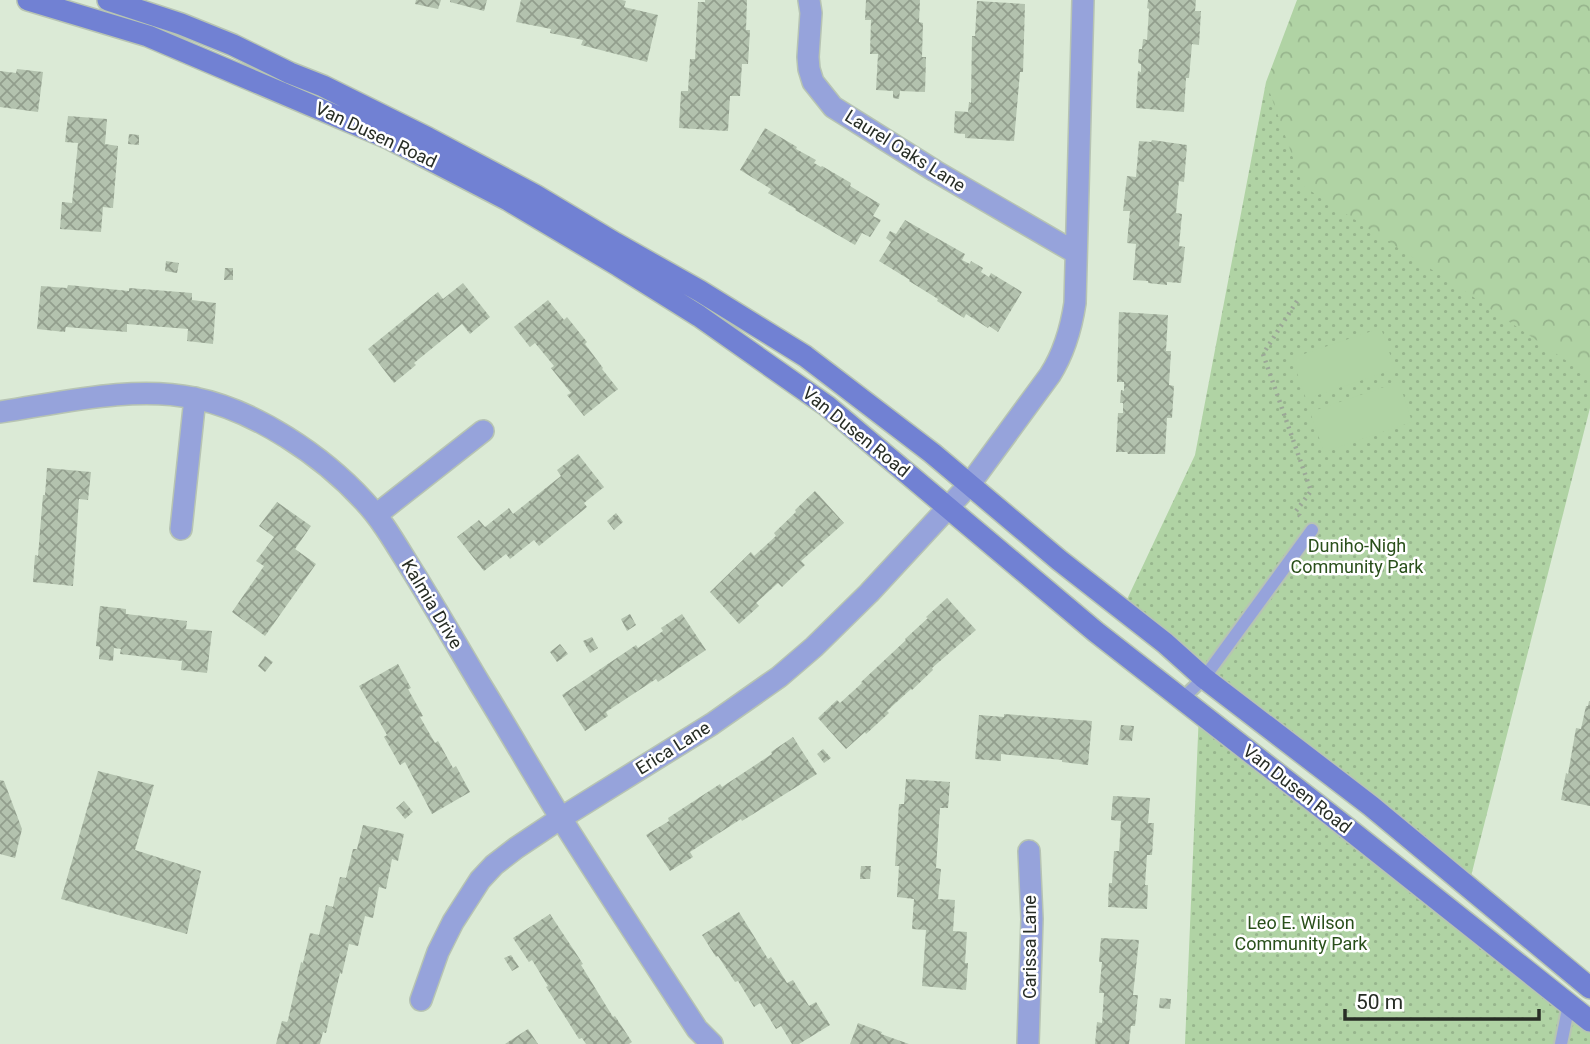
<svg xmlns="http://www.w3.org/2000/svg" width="1590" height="1044" font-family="Roboto,sans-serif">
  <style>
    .grass { fill: url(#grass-dots) }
    .forest { fill: url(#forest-crowns) }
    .pitch { fill: #b0d3a4 }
    .building { fill: url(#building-cross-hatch) }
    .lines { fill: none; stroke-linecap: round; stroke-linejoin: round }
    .lane-casing { stroke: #b7c4b3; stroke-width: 16 }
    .street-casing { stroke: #b7c4b3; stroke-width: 24 }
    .secondary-casing { stroke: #b7c4b3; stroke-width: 24 }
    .path { stroke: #9ba797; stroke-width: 4.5; stroke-dasharray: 2 5; stroke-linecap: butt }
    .lane { stroke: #96a3db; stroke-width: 12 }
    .street { stroke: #96a3db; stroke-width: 21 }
    .secondary { stroke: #7181d3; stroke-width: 21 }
    .labels { text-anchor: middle; stroke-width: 5; stroke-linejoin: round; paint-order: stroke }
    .street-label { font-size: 18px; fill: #272d25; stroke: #fff }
    .park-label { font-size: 18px; fill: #294f1a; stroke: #fff }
  </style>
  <defs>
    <pattern id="grass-dots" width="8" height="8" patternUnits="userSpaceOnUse" patternTransform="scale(1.75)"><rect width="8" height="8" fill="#b0d3a4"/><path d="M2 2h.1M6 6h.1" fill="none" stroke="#97b58d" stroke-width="1.8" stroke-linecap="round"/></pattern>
    <pattern id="forest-crowns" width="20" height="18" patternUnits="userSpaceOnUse" patternTransform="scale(1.75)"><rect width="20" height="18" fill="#b0d3a4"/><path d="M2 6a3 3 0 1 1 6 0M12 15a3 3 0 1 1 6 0" fill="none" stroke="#97b58d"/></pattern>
    <pattern id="building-cross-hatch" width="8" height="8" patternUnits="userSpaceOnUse" patternTransform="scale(1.75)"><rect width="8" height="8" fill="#b3c2ae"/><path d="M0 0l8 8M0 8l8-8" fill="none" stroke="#929e8d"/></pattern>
  </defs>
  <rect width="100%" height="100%" fill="#dbead6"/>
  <!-- grass -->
  <path class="grass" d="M1266,82L1590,182V408L1468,888L1122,610L1195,455Z
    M1199,712L1590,1021V1044H1185Z"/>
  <!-- forest -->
  <path class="forest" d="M1297,0H1590V377L1460,288L1303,186L1266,82Z"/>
  <!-- pitch -->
  <path class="pitch" d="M1381,328L1395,369L1306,399L1292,358Z
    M1399,382L1412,422L1324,452L1310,412Z"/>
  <!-- building -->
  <path class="building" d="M416,0H441L438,9L415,4Z
    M450,0H487L484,11L450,2Z
    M521,0H622L626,1L624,7L658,15L647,62L581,45L583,40L550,33L551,29L516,22Z
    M705,0H747L746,30H750L748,64H742L740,96H730L728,131L679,128L681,91H688L690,59H695L698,2H705Z
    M866,0H920L919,22L923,23L922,57H926L925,92L900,91L899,99L893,98V91L876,90L878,54H870L871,20H865Z
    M1148,0H1196L1195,11H1201L1199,45L1192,44L1189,78H1186L1184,112L1136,108L1138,71L1141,72V64L1138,63L1139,49H1142L1143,39L1147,40L1149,9L1147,8Z
    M977,1L1025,4L1023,72H1020L1014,141L965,138V134L954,133L955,111L968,112L969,102L971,103L972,36H975Z
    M17,69L43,72L38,112L0,107V71L16,73Z
    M68,116L107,119L105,144L118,146L113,208L103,207L101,232L60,229L62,202L72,203L78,143L65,142Z
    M765,128L797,147L796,149L816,160L814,163L821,167L822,166L851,183L850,186L880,204L873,216L881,220L870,237L862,233L855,245L795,210L796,209L768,193L771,189L740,170Z
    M129,134L139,135V145L128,144Z
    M1152,140L1187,145L1184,182L1179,181L1176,213L1182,214L1179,246L1185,247L1181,283L1167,282V285L1148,283V281L1133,280L1136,244L1127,243L1130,211H1123L1127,176L1136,177L1139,141L1151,142Z
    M905,220L965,254L962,260L970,264L971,261L983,268L981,272L989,277L991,273L1022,292L998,332L989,326L988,328L966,314L964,318L937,301L938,299L909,281L910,280L879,261L891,242L886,238L890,231L896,234Z
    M166,261L179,263L177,273L165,271Z
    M225,268H233V280H224Z
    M463,283L490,317L470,334L462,324L414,363L416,365L394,383L368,349L438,292L443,299Z
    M68,285L129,291V288L192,293V300L216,303L213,344L187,341L188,329L127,324V332L66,327L65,332L37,329L41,286L67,288Z
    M548,300L564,320L567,317L587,342L585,344L603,368L602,369L618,389L584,416L567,395L571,393L551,368L554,366L535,343L530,347L514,327Z
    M1119,312L1168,315L1166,351H1171L1169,385L1174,386L1172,418H1167L1165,454H1128L1127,452H1116L1118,413H1123V403H1120L1121,390L1124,391V382H1117Z
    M578,454L604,487L584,503L587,507L539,546L534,540L510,559L506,554L484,571L457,537L479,520L485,527L509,508L513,514L561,476L557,470Z
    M47,468L91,472L88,500L79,499L73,586L33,582L35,555L38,556L43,495H45Z
    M815,491L844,523L801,561L805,565L782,587L778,583L756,603L759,606L739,624L710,592L751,552L754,556L776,536L774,533L796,512L795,510Z
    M277,502L311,526L295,549L316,564L265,636L232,612L264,566L256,561L274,537L259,526Z
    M616,513L623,522L614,530L607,521Z
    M947,598L976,630L932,668L933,670L912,690L911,689L887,711L889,713L866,734L865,732L846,749L818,718L837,700L840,703L862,683L861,682L906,640L905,639L928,618L926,617Z
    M100,606L126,609V614L187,621L186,629L212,631L207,673L181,670L182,661L120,654L121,649L114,648L113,661L99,659L100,647L96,646Z
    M630,614L636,625L627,631L621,619Z
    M682,614L706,650L658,682L656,679L606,712L608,716L585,731L562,695L636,645L638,648L663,631L661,628Z
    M592,637L598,648L590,653L583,641Z
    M560,644L568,654L557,662L550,652Z
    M265,656L273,662L265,672L258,666Z
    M398,664L411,688L408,689L423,716L420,717L435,743L438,741L453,768L456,766L470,792L432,814L405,762L400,765L384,737L387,735L359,686Z
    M1589,701H1590V806L1561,800L1566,773L1568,774L1576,728L1581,729L1586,706H1588Z
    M1004,714L1092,721L1088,765L1062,762V760L1001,754V761L975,759L979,715L1004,717Z
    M1121,725L1134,726L1132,741L1119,740Z
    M793,737L817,774L742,821L741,819L690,852L693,857L670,871L646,835L669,821L668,818L720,784L722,787L772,754L771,752Z
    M823,749L831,758L824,763L817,754Z
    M98,771L154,785L135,850L201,871L187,934L61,899Z
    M906,779L950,782L948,808H940L936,868L941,869L938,899L955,900L953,931L967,932L965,963H968L966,990L922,986L926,930L912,929L914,899L897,897L899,866H895L899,804H904Z
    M0,780L4,781L22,829L15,858L0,854Z
    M1113,796L1150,798L1148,823H1154L1152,855H1147L1145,885H1148L1147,909L1108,907L1109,883H1112L1114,851H1119L1121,821L1111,820Z
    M404,801L413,812L405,819L396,808Z
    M363,825L404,834L398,861L392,859L386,889L379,887L373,918L365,916L358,946L349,944L342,974L340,973L326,1033L323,1032L320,1044H276L282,1021L287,1022L288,1020L301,962L303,963L310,933L319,935L326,905L333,907L340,877L346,878L353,849H357Z
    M861,866H871L870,879H860Z
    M739,912L768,959L771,957L787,983L793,980L809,1006L816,1002L830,1025L799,1044H792L781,1026L776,1029L760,1003L754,1007L738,981L735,982L718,956L716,957L702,935Z
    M550,914L583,964L581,965L613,1017L615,1016L632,1042L629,1044H586L582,1038L579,1039L546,987L548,986L532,960L529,962L513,938Z
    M1101,938L1139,940L1133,995H1138L1135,1026H1131L1129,1044H1095L1097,1022L1102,1023L1104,993H1099L1102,962H1099Z
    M511,955L519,967L512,971L504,958Z
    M1160,998L1171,999L1170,1009L1159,1008Z
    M858,1023L882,1032L881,1034L909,1044H850Z
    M528,1029L538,1044H505Z"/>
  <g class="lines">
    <!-- lane casing -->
    <g class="lane-casing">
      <path id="lane" d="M1182,699L1204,678L1312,530
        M1561,1044L1569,1004"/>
    </g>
    <!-- street casing -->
    <g class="street-casing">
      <path id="street" d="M809,0L811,13L808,57L809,69L813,82L833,107L935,171L1076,253
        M0,412C61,403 133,385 194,398C255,410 323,456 364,501C384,522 399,550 415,575C437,611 458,647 480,684C508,729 534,775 562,820C606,890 652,960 697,1029L712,1044
        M376,515L483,431
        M181,529L195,398
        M421,1000L438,952L453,922L480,880L494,865L516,848L561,818L712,724L779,677L814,647L869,593L970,484L1050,375C1064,353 1071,329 1075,303L1083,0
        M1028,1044L1032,919L1029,851"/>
    </g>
    <!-- secondary casing -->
    <g class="secondary-casing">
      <path id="secondary" d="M28,0L148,36L390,139L508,200L619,266L699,316L827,406L1096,632L1346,827L1590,1021
        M108,0L181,24L233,45L290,73L323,86L428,138L535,195L615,243L700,291L805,356L932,453L1059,560L1165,643L1204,678L1371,806L1590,988"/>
    </g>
    <!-- path -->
    <path class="path" d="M1297,301L1263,354L1311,491L1296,511L1300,516"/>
    <!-- lane -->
    <use href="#lane" class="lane"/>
    <!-- street -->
    <use href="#street" class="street"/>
    <!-- secondary -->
    <use href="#secondary" class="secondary"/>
  </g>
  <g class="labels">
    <!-- street labels -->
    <g class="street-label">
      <text transform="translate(376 135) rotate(25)" y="6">Van Dusen Road</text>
      <text transform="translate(905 151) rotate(32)" y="6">Laurel Oaks Lane</text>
      <text transform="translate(856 432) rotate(39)" y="6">Van Dusen Road</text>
      <text transform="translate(432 604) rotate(59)" y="6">Kalmia Drive</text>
      <text transform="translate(673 748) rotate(-32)" y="6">Erica Lane</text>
      <text transform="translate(1297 789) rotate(38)" y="6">Van Dusen Road</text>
      <text transform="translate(1030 947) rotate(-90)" y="6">Carissa Lane</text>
    </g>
    <!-- park labels -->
    <g class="park-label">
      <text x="1357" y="552">Duniho-Nigh<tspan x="1357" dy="21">Community Park</tspan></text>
      <text x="1301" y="929">Leo E. Wilson<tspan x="1301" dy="21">Community Park</tspan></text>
    </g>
  </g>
  <!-- scale -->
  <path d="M1345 1009v10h194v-10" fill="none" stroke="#272d25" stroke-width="3.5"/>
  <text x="1356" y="1009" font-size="21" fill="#272d25" stroke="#ffffff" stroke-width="5" paint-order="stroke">50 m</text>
</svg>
